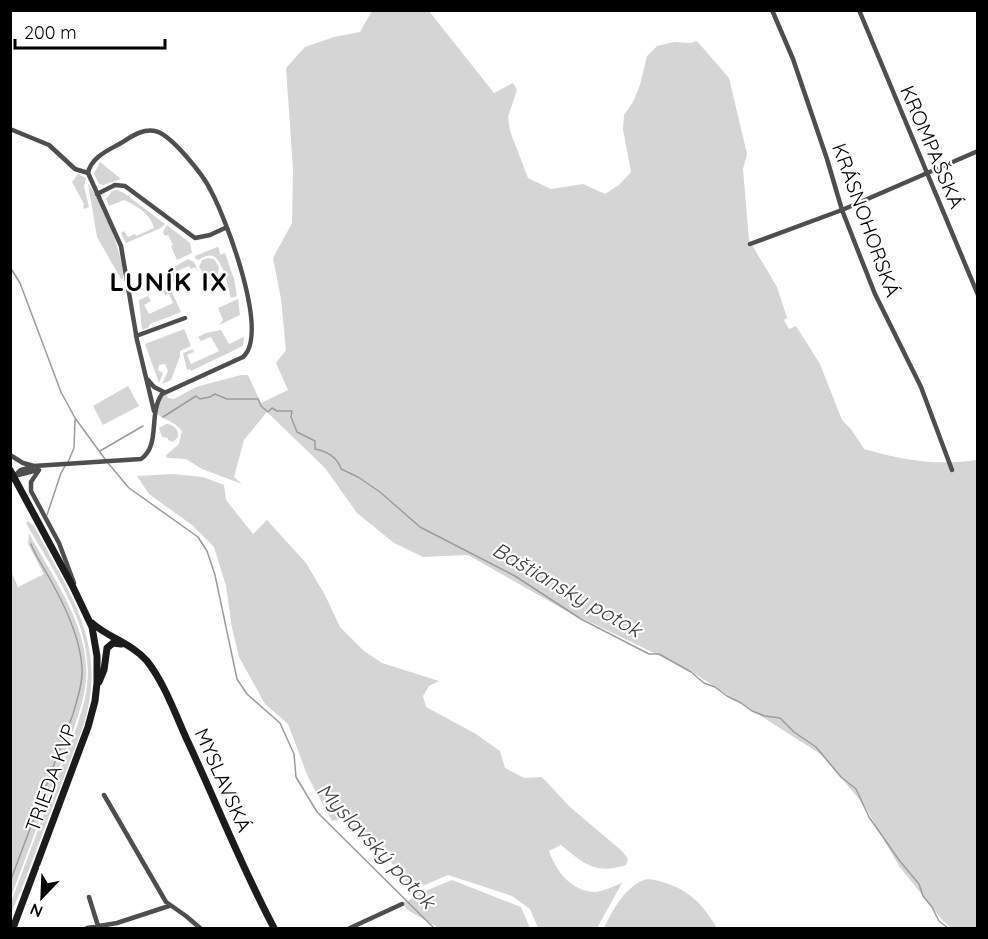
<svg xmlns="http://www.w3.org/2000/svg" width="988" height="939" font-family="Quicksand,sans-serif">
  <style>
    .green { fill: #d5d5d5 }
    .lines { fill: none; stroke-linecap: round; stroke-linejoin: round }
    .stream { stroke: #9c9c9c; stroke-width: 1.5 }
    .street { stroke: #4e4e4e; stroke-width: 4.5 }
    .secondary { stroke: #1b1b1b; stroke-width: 7 }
    .labels { text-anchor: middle; stroke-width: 4.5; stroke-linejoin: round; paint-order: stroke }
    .street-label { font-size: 20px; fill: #000; stroke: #fff }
    .water-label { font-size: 21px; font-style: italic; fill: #3d3d3d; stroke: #fff }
    .district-label { font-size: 26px; font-weight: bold; letter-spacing: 1.5px; fill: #000; stroke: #fff }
  </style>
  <rect width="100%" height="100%" fill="#fff"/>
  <!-- green -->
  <path class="green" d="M372,11H429L494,93L513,83L517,90L508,117L510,131L528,178L551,189L583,184L605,194L619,185L631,172L623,129L624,115L634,100L640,85L647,56L657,46L674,42L690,43L697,41L729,78L747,154L743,169L749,240L777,287L787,318L784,320L789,329L796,326L820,364L842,420L851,429L864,449C901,460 939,466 977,460V928H952L943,921L899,866L864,805L822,755L689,670L561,608L468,555L423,557L394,543L357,513L325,468L267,412L244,440L234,477L242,484L202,469L186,459L167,458L166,455L179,444L182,431C174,420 165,422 154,411L164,392L168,398L174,399L196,387L241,375H248L261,403L288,390L276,363L286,350L281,299L273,258L292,223L293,169L286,68L305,47L334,37L360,32Z
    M100,162L121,179L103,185L99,184L94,174Z
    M78,174L86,178L84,186L89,207L84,209L83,206L84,204L72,182Z
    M88,184C103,203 124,255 123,279H121L97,237Z
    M112,191L117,190L124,193L165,224L161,228L126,243L121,233L124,231L128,237L135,234L136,236L154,228C150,213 138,207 124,200L109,206L106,199Z
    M167,225L190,243L192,253L177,260L171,246L173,245L168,235L165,236L163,232Z
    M217,247L219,248L220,255L225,253L234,279L237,296L231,298C228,288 224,261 213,256C208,254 202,258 198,260L195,258V256Z
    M208,258L214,259L219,267L217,279L206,278L199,267L202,260Z
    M188,259L194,262L199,273L195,267L191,269L189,266L177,271L180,279L171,283L167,275L169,270Z
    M169,289L172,292L181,312L150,324L148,328L142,330L139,300L148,296L151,301L144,305L149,314L173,303L169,294L165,295L162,290Z
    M238,299L240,315L219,325L223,320L218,308Z
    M184,329L191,346L180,351V356L171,380L162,384L168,371L165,364L159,365L158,370L163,373L159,383L145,344Z
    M221,330L229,344L244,337L243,346L191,371L190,369L187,370L183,353L193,349L194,352L187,355L191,364L219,351L211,337L201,341L198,337L206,333Z
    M128,386L139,406L103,425L93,406Z
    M166,424C173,424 179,429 178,437L173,442L168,440V438L162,437L159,428Z
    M173,474L203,477L224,485L226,500L253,534L267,520L306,563L325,595L340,627L364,651L382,663L439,681L429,686L423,696L426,707L476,734L500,751L505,768L524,778L542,777L570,807L622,851L628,859L626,865C596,875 584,864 561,845L549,851C556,871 571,891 594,892C602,892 614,886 622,883L597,928H538L530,909L512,896L448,875L425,885L406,881L379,847L367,846L349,817L332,821L308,777L288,724L265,704L239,657L232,628L226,586L214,547L192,525L149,494L137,476Z
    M28,521L34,526C71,596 109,645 83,727L20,893L11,913V902L77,726C81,712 86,699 87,685C94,626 53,571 26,523Z
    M29,533C54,581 94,631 85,689C83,701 79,713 75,725L11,897V571L18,587L44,574L28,544Z
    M648,879C682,884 700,899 717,928H604C612,911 627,883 648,879Z
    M452,880L521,907L530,928H439L409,911L402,904L425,891Z"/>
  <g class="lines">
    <!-- stream -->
    <path class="stream" d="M10,267L20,283L61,392L75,418L105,459
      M163,417L196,396L200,399L210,397L215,394L227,399H258L261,406L268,412L272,408L277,411H292L291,417L297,432L315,441V449C327,451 338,458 341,469L358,477L380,492L420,527L515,576L581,619L649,654H659L691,672L704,683L715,687L727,696L741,703L752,711L765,716L780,718L794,732L816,747L841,777L856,789L869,817L899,860L919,884L923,896L932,907L939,921L948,928
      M100,451L143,426
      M68,462L74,448L75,420
      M108,463L129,488L198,537L207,551L215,575L237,679L247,694L280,723L294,754L296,777L317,812L434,928
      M47,515L61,473L65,466
      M10,882L73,714C77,699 83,684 82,669C81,639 65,606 51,581C44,568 36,557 31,544"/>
    <!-- street -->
    <path class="street" d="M772,10L793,59L827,159L842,210L860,256L875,294L921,387L952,470
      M859,10L978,295
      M10,129L49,145L75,169L88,173L121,246L137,340L154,411
      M97,194L115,185L125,186L195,238L210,235L225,228
      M750,244L842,210L978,151
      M136,336L185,318
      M148,380L154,387L164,392
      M10,455L23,463L34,466L141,459C161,445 148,414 162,394L243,357C270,333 226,219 211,191C204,176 171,134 155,131C143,128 131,137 121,143C109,150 91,157 88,173
      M39,470L31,482V491L59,543L74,583
      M14,476L38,470
      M14,476L21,470L32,467
      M104,795L166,902L186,916L200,928
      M89,897L98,926
      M87,928L117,923L169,906
      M350,928L402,904"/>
    <!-- secondary -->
    <path class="secondary" d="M10,470L73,587L92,627L97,656V683L95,701L88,727L13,928
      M92,623C109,638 131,643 147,661C165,684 176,716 188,742C217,804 242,868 274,928
      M99,682L104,670L107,648L113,643L121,644"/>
  </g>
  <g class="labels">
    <!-- street labels -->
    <g class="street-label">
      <text transform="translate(932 147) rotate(67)" y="7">KROMPAŠSKÁ</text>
      <text transform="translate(866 220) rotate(70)" y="7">KRÁSNOHORSKÁ</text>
      <text transform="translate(51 778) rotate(-70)" y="7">TRIEDA KVP</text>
      <text transform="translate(223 780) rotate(66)" y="7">MYSLAVSKÁ</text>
    </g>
    <!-- water labels -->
    <g class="water-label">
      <text transform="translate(567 590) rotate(30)" y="7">Baštiansky potok</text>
      <text transform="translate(376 846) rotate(47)" y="7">Myslavský potok</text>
    </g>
    <!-- district labels -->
    <g class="district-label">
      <text x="169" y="291">LUNÍK IX</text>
    </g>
  </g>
  <!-- border -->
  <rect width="988" height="939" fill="none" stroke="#000000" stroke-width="24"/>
  <!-- north arrow -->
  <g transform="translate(42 897) rotate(203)" stroke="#ffffff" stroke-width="4.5" paint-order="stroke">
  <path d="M0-4.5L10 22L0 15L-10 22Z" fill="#000000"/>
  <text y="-9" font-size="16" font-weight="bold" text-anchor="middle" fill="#000000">N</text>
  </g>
  <!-- scale -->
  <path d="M15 39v9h150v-9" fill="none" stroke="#000000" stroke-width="3"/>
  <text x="24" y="39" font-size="18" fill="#000000" stroke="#ffffff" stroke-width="4.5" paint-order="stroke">200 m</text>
</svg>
